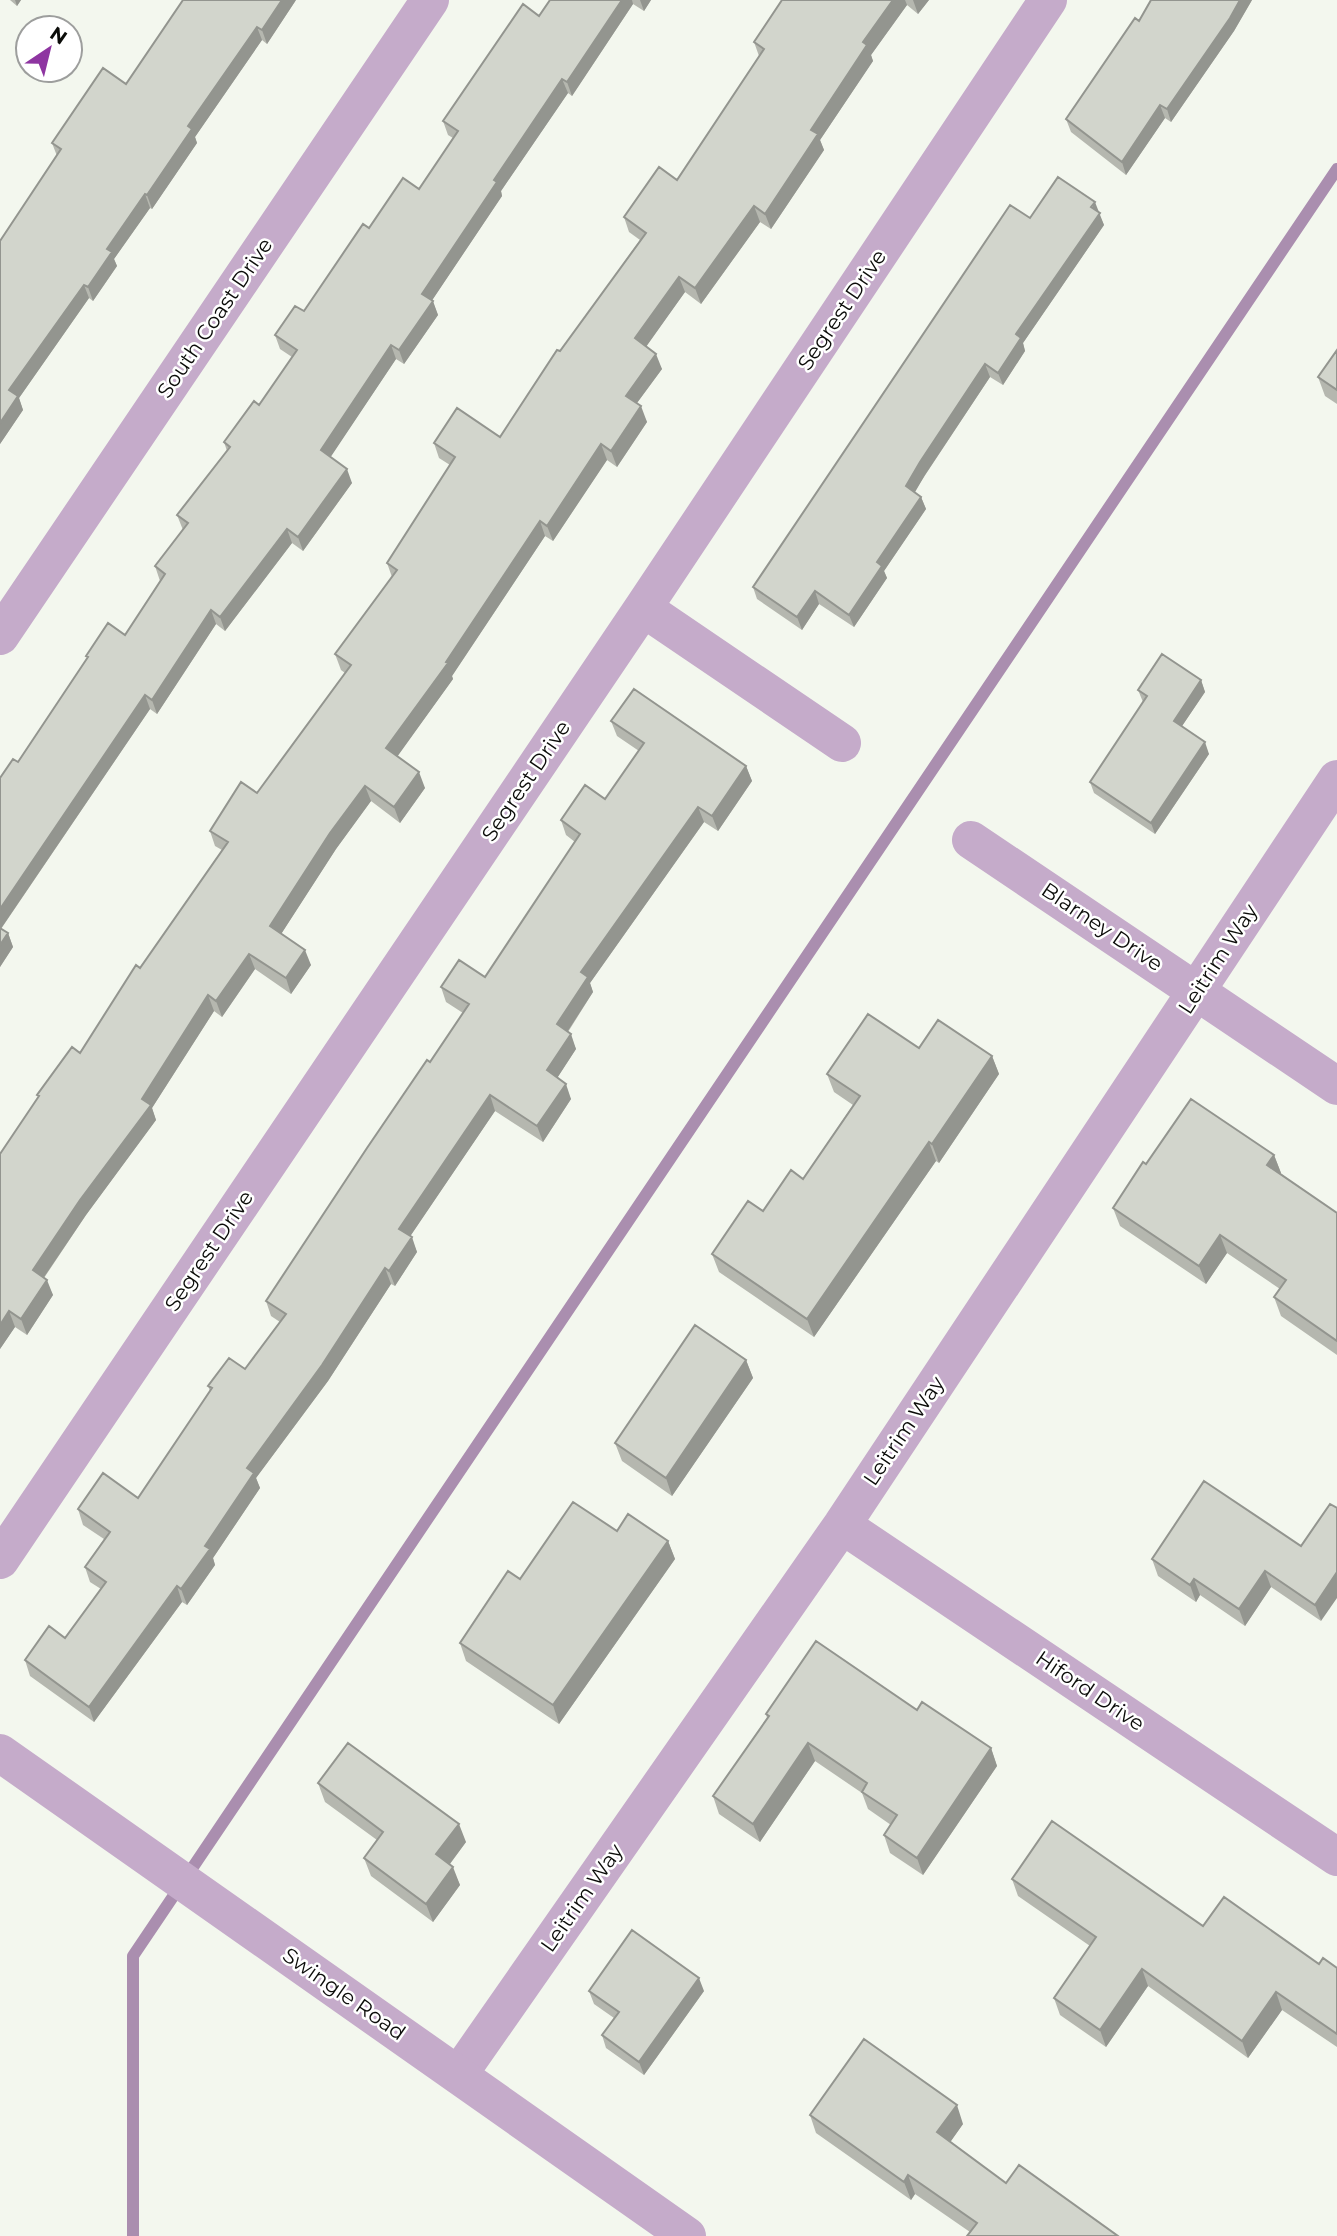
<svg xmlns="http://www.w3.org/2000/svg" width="1337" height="2236" font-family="Montserrat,sans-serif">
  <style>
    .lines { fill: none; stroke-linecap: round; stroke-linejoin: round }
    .stream { stroke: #aa8eaf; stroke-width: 12 }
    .minor { stroke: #c5abca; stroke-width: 38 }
    .tertiary { stroke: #c5abca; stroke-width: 38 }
    .wall { fill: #b5b7af }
    .shaded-wall { fill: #93958f }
    .building { fill: #d2d5cc; stroke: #93958f; stroke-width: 2 }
    .labels { text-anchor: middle; stroke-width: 5; stroke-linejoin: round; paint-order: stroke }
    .street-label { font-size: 21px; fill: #0b0c09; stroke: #fff }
  </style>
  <rect width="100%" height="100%" fill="#f3f7ee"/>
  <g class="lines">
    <!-- stream -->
    <path class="stream" d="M133,2236V1956L1337,169"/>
    <!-- minor -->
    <path class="minor" d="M643,608L842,743
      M0,636L430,0
      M971,840L1337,1086
      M842,1525L1337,1857
      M0,1560L643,608L1048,0
      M459,2074L842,1525L1337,779"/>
    <!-- tertiary -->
    <path class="tertiary" d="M0,1753L687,2236"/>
  </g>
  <!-- wall -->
  <path class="wall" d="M10,0H21L17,6Z
    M296,0L267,44L262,40L195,137L197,143L152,209L150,208L114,259L117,266L93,301L89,298L19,398L23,410L0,444V241L57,156L52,143L126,84Z
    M550,0H651L644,11L633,4L572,96L568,93L501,191L502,196L432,300L438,315L404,364L396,359L330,457L352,483L303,551L292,543L225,631L216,624L157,714L150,709L1,929L8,933L13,947L0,967V778L18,762L87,659L86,656L125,635L160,581L155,566L183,530L177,515L227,451L224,442L259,405L292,357L280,349L275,335L304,311L369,228L419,189L453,138L448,135L443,121L539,16Z
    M782,0H929L918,14L907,5L871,55L873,61L820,140L824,150L771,229L760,222L701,304L685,292L646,346L662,369L637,403L647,422L617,467L607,460L553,541L545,536L452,676L453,679L397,756L425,788L400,823L371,801L336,849L281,934L311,965L291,994L255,969L222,1017L214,1011L152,1108L156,1120L86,1215L44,1278L53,1295L27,1335L15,1327L0,1349L38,1098L37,1095L80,1053L140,968L222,850L215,846L210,831L257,793L345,673L341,670L335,654L392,577L387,563L450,465L439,458L434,443L500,437L640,240L629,232L624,217L677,180L759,56L754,42Z
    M1151,0H1252L1234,31L1171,122L1165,118L1126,175L1071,132L1066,119L1139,21Z
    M1098,212L1104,225L1023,343L1025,351L1003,385L990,377L914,492L921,497L926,509L884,571L887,578L854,627L819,604L802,630L757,599L753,587L1030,218Z
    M1337,350V404L1325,396L1318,377Z
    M1201,680L1205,692L1182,726L1209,754L1155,834L1094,793L1090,782L1143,702L1138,690Z
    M611,721L746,766L752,781L718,831L704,822L590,983L593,992L568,1032L576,1049L557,1078L571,1099L543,1142L495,1111L410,1236L417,1252L395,1286L391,1284L328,1381L256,1478L260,1488L213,1558L215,1565L187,1605L182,1602L94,1722L30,1676L25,1660L65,1638L101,1589L90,1582L85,1567L104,1539L83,1525L78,1509L138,1498L210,1391L208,1386L245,1369L280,1322L271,1316L266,1301L430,1062L463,1013L446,1002L441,987L485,977L575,842L566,835L561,820L605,799L639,751L617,736Z
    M919,1048L992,1056L999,1074L939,1163L936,1161L814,1337L719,1272L712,1254L803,1179L853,1105L834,1092L827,1074Z
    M1274,1155L1281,1173L1280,1174L1337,1213V1355L1281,1316L1274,1297L1280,1289L1227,1253L1206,1284L1120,1226L1113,1208L1146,1164Z
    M746,1360L753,1378L672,1496L622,1461L615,1443Z
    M617,1531L668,1541L675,1559L559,1724L466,1661L460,1643L520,1579Z
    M1301,1546L1321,1621L1271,1587L1245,1626L1200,1595L1196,1602L1158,1576L1152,1559Z
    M917,1710L991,1748L997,1766L923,1875L890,1853L884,1835L891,1825L868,1809L862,1793L815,1761L760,1842L719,1814L713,1796L767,1718L766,1714Z
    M318,1783L466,1842L450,1864L460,1885L433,1922L371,1876L364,1858L377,1840L325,1802Z
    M1012,1879L1203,1926L1319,1964L1337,1968V2047L1282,2010L1248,2058L1148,1986L1106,2047L1060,2015L1054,1998L1090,1946L1018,1896Z
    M589,1991H704L644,2075L606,2048L602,2035L614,2018L594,2004Z
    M810,2115L963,2124L950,2142L1006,2183L970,2232L915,2194L911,2200L816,2133Z"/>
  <!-- shaded-wall -->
  <path class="shaded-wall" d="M15,0H21L17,6Z
    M282,0H296L267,44L262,30Z
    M622,0H632L633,4L572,96L567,82Z
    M640,0H651L644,11Z
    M893,0H905L907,5L871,55L873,61L820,140L824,150L771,229L765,214L811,130L863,42Z
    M913,0H929L918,14Z
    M1240,0H1252L1234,31L1171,122L1167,109Z
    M257,27L262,40L195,137L197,143L152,209L147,195L188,126Z
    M562,79L568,93L501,191L502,196L427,308L422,294L494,180Z
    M1160,105L1165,118L1126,175L1122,162Z
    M145,194L150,208L114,259L117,266L93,301L88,287L107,249Z
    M1095,202L1104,225L1023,343L1025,351L1003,385L998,373L1016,334Z
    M754,206L760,222L701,304L695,288Z
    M679,277L685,292L641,354L635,338Z
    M84,285L89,298L19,398L23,410L0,444V423L9,390Z
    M433,301L438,315L404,364L399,350Z
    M391,345L396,359L326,464L321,450Z
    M656,354L662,369L631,411L626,396Z
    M985,364L990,377L925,475L911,499L906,486L920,462Z
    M641,406L647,422L617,467L611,451Z
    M601,444L607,460L553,541L547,526Z
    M347,469L352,483L303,551L298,537Z
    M921,497L926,509L884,571L887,578L854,627L849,615L877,562Z
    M540,521L545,536L452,676L453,679L392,764L386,748Z
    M287,529L292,543L225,631L220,617Z
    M815,591L819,604L802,630L797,617Z
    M211,610L216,624L157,714L152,700Z
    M1201,680L1205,692L1178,732L1174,721Z
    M145,695L150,709L0,930V909Z
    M1205,742L1209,754L1155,834L1151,823Z
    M746,766L752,781L718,831L712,816Z
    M419,772L425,788L400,823L394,807Z
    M365,786L371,801L336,849L276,942L270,926L330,833Z
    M698,807L704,822L590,983L593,992L562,1040L557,1024L581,972Z
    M8,933L13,947L0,967V945Z
    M305,950L311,965L291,994L286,978Z
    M249,954L255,969L222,1017L216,1001Z
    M208,995L214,1011L152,1108L156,1120L86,1215L38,1286L33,1270Z
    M571,1034L576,1049L552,1086L547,1070Z
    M992,1056L999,1074L939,1163L932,1144Z
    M566,1084L571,1099L543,1142L537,1126Z
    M490,1095L495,1111L405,1244L399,1229Z
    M929,1142L936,1161L814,1337L807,1319Z
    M1274,1155L1281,1173L1274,1184L1267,1165Z
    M1220,1235L1227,1253L1206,1284L1199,1266Z
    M412,1237L417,1252L395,1286L389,1271Z
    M385,1268L391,1284L328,1381L256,1478L260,1488L213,1558L215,1565L187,1605L181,1589L247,1468Z
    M47,1280L53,1295L27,1335L21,1319Z
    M9,1311L15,1327L0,1349V1325Z
    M746,1360L753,1378L672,1496L666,1478Z
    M668,1541L675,1559L559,1724L553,1705Z
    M1265,1571L1271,1587L1245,1626L1239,1609Z
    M1337,1572V1598L1321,1621L1315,1605Z
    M1194,1579L1200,1595L1196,1602L1190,1585Z
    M177,1586L182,1602L94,1722L89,1707Z
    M808,1743L815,1761L760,1842L753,1824Z
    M991,1748L997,1766L923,1875L917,1858Z
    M459,1824L466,1842L443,1873L436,1854Z
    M453,1867L460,1885L433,1922L426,1904Z
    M1142,1969L1148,1986L1106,2047L1100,2030Z
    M699,1978L704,1991L644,2075L639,2062Z
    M1276,1992L1282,2010L1248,2058L1242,2041Z
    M957,2105L963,2124L944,2151L937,2132Z
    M908,2175L915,2194L911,2200L904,2182Z"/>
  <!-- building -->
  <path class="building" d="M183,0H282L262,30L257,27L188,126L192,129L147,195L145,194L107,249L112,252L88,287L84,285L9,390L18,396L0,423V241L61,149L52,143L103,68L126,84Z
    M550,0H622L567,82L562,79L494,180L497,182L422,294L433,301L399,350L391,345L321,450L347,469L298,537L287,529L220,617L211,610L152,700L145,695L0,909V778L13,759L18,762L88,657L86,656L108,623L125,635L165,574L155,566L188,523L177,515L230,447L224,442L254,401L259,405L297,350L275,335L295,306L304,311L363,224L369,228L403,178L419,189L458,131L443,121L523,4L539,16Z
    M782,0H893L863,42L867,45L811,130L818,134L765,214L754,206L695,288L679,277L635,338L656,354L626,396L641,406L611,451L601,444L547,526L540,521L446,662L448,663L386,748L419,772L394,807L365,786L330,833L270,926L305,950L286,978L249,954L216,1001L208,995L142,1099L151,1105L80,1200L33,1270L47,1280L21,1319L9,1311L0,1325V1154L39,1096L37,1095L72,1047L80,1053L136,965L140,968L228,842L210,831L241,782L257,793L351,665L335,654L397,570L387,563L455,457L434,443L457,408L500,437L557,350L560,351L646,233L624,217L659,167L677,180L764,49L754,42Z
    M1151,0H1240L1230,18L1167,109L1160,105L1122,162L1066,119L1135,18L1139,21Z
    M1058,177L1095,202L1091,207L1100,213L1016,334L1021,338L998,373L985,364L920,462L906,486L921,497L877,562L882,566L849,615L815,591L797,617L753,587L1010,205L1030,218Z
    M1337,350V390L1318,377Z
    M1162,654L1201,680L1174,721L1205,742L1151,823L1090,782L1147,696L1138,690Z
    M634,689L746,766L712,816L698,807L581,972L588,977L557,1024L571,1034L547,1070L566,1084L537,1126L490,1095L399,1229L412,1237L389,1271L385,1268L322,1365L247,1468L254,1473L205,1546L210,1549L181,1589L177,1586L89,1707L25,1660L49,1626L65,1638L106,1582L85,1567L110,1532L78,1509L103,1473L138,1498L212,1388L208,1386L229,1358L245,1369L286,1314L266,1301L367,1148L427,1060L430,1062L469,1004L441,987L459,960L485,977L580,834L561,820L585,785L605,799L644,743L611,721Z
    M0,928L8,933L0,945Z
    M868,1014L919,1048L938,1020L992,1056L932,1144L929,1142L807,1319L712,1254L748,1201L763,1211L791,1170L803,1179L860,1096L827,1074Z
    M1191,1099L1274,1155L1267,1165L1337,1213V1341L1274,1297L1286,1280L1220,1235L1199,1266L1113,1208L1143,1162L1146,1164Z
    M695,1325L746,1360L666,1478L615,1443Z
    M1204,1481L1301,1546L1330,1504L1337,1508V1572L1315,1605L1265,1571L1239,1609L1194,1579L1190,1585L1152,1559Z
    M573,1502L617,1531L628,1514L668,1541L553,1705L460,1643L508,1571L520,1579Z
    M816,1641L917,1710L922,1702L991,1748L917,1858L884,1835L897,1815L862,1792L867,1783L808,1743L753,1824L713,1796L769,1716L766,1714Z
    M348,1743L459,1824L436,1854L453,1867L426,1904L364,1858L383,1832L318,1783Z
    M1052,1821L1203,1926L1224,1897L1319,1964L1323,1958L1337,1968V2034L1276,1992L1242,2041L1142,1969L1100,2030L1054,1998L1096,1937L1012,1879Z
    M632,1930L699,1978L639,2062L602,2035L619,2012L589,1991Z
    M864,2039L957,2105L937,2132L1006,2183L1019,2165L1118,2236H967L977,2223L908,2175L904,2182L810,2115Z"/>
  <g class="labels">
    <!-- street labels -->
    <g class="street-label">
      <text transform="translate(842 310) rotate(-56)" y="7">Segrest Drive</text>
      <text transform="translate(215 318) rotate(-56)" y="7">South Coast Drive</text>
      <text transform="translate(526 781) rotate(-56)" y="7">Segrest Drive</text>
      <text transform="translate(1102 927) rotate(34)" y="7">Blarney Drive</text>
      <text transform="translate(1218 959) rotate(-57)" y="7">Leitrim Way</text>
      <text transform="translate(209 1251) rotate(-56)" y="7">Segrest Drive</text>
      <text transform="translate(904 1431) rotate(-56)" y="7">Leitrim Way</text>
      <text transform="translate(1090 1691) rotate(34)" y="7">Hiford Drive</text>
      <text transform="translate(582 1898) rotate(-55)" y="7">Leitrim Way</text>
      <text transform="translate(344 1994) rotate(35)" y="7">Swingle Road</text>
    </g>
  </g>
  <!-- north arrow -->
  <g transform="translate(49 49) rotate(35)"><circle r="33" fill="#ffffff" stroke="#9d9e9d" stroke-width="2"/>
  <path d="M0-5L12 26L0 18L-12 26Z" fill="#8e35a1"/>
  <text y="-10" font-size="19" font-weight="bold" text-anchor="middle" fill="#0b0c09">N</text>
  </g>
</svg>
